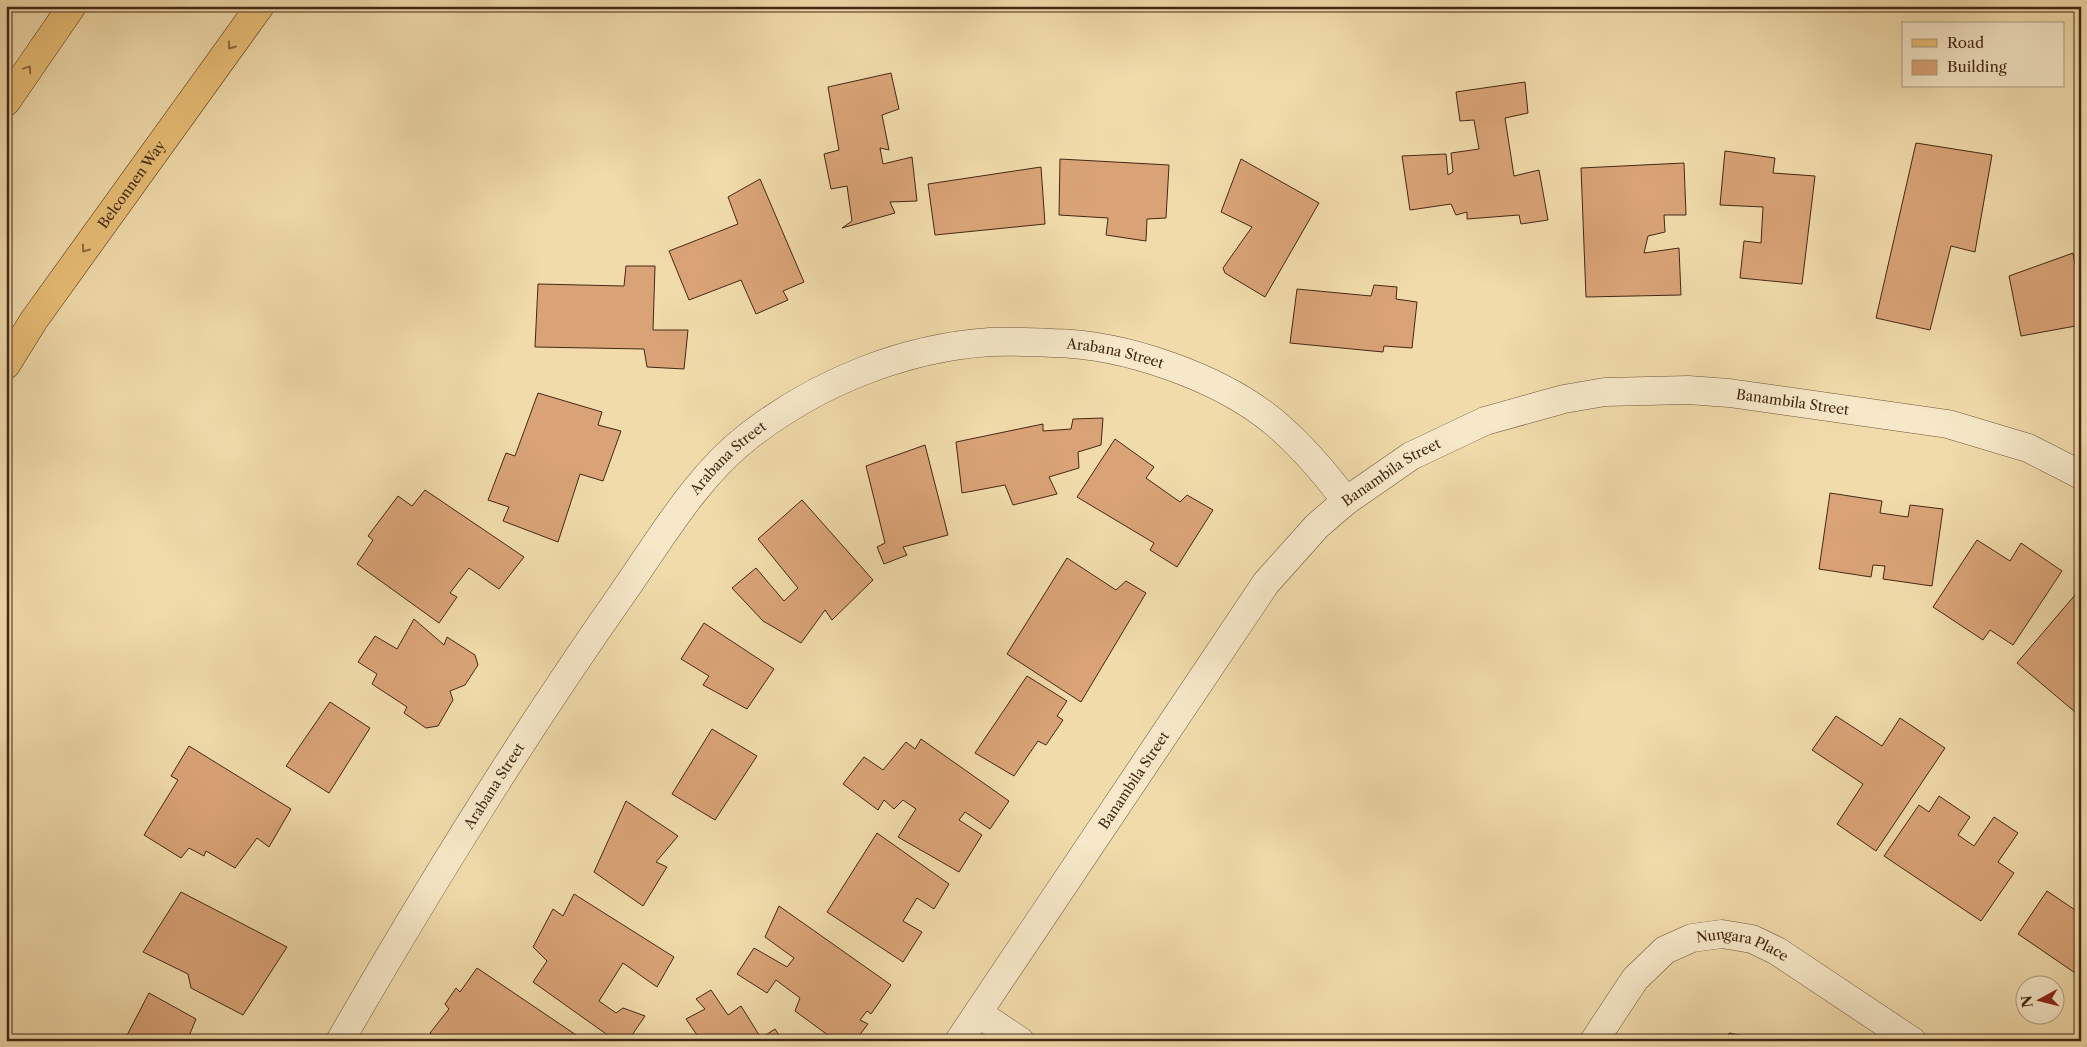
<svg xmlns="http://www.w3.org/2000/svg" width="2087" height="1047" font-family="'Libre Caslon Text',serif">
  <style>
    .building { fill: #d9a377; stroke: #442814 }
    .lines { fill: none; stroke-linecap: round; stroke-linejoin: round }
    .minor-casing { stroke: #6f553a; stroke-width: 29 }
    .primary-casing { stroke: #442814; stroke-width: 29 }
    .minor { stroke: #f6e8c8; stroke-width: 28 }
    .primary { stroke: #e8be76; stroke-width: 28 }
    .oneway { stroke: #8e6c40 }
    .labels { text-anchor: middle; stroke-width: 5; stroke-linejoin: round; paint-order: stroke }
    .street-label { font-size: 14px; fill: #442814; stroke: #f6e8c8 }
  </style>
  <rect width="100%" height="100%" fill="#f1dbab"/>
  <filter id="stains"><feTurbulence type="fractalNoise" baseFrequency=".004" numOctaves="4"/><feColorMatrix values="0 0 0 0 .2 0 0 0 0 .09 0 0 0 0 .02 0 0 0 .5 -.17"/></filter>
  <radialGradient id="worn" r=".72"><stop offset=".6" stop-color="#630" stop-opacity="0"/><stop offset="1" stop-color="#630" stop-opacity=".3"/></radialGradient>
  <!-- building -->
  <path class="building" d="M891,73L899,109L882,115L889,150L880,148L883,164L912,157L917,201L890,202L895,213L842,228L852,221L847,186L831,189L824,154L839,150L828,87Z
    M1525,82L1528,113L1505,118L1514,176L1539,170L1548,220L1521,224L1519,215L1467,219V212L1456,215L1451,204L1410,210L1402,156L1446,154L1448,175L1453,172L1451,153L1479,149L1474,120L1460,121L1456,92Z
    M1916,143L1992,155L1975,252L1951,246L1930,330L1876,318Z
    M1725,151L1775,158L1773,173L1815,176L1802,284L1740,278L1744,241L1761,243L1763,207L1720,205Z
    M1060,159L1169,165L1166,218L1147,219L1146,241L1106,235L1108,218L1059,215Z
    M1241,159L1319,203L1265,297L1225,273L1223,268L1252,227L1221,212Z
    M1684,163L1686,215H1664L1665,232L1648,236L1644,253L1679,248L1681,295L1586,297L1581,168Z
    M1041,167L1045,224L935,235L928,184Z
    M760,179L804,282L783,291L788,300L756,314L741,280L689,300L669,251L738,224L728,197Z
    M2073,253L2081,297V325L2021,336L2009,276Z
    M626,266H655L653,330H688L684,369L647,367L644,349L535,347L538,284L624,286Z
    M1374,285L1397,287L1396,299L1417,302L1412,348L1384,346L1383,352L1290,343L1297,289L1371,296Z
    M538,393L602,412L598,425L621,431L603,481L580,474L558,542L503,521L509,507L488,500L506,453L515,456Z
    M1103,418L1101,445L1078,452L1079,468L1049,477L1057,494L1013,505L1005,485L962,493L956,442L1043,424V431L1071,429L1073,419Z
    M1115,439L1154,467L1146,478L1180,502L1187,495L1213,510L1177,567L1150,550L1154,543L1077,497Z
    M925,445L948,535L903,547L907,555L884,564L877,547L885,543L866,466Z
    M425,490L524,557L499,589L469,568L450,593L457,597L439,623L357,564L373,540L368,536L398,496L412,506Z
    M1830,493L1882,501L1880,513L1908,517L1910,505L1943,509L1932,586L1883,579L1885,566L1873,565L1871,577L1819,569Z
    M802,500L873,580L832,620L825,610L801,643L763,621L732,588L756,568L784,601L798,588L758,539Z
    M1977,540L2010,561L2021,543L2062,571L2013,645L1990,630L1983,640L1933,607Z
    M1067,558L1116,590L1126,581L1146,593L1081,702L1007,654Z
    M2081,588V717L2017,663Z
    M414,619L444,645L447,637L475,655L478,665L465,685L450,691L453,700L438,726L426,728L404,713L407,707L372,684L377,674L358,662L375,636L397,649Z
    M704,623L774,669L747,709L703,685L709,676L681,659Z
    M1027,676L1067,701L1057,716L1063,720L1046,745L1038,741L1014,776L975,753Z
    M330,702L370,728L329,793L286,766Z
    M1836,716L1882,746L1900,718L1945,748L1876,851L1837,824L1863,784L1812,750Z
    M712,729L757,756L715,820L672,794Z
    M921,739L1009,801L990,829L965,812L959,820L982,835L959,872L898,837L916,809L903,800L894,809L884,800L878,810L843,784L864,757L883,770L906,742L915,749Z
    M189,746L291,809L269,847L257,838L235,868L206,851L204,856L189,848L181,858L144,835L178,780L171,776Z
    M1939,796L1970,817L1958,835L1974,846L1994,817L2018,833L1998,862L2014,873L1981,921L1884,856L1919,805L1929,812Z
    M626,801L678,836L656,862L667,867L643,906L594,872Z
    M877,833L949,884L934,909L917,898L903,921L922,932L903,962L827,912Z
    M2047,891L2081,914V977L2018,934Z
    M181,892L287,947L243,1015L191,988L188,974L143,952Z
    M574,894L674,957L657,987L623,963L599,1001L616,1013L623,1008L645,1016L628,1041H616L533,982L547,961L533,947L553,909L563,916Z
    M779,906L891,985L871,1014L867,1011L860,1020L868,1024L855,1041H836L795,1011L800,998L776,980L767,993L737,974L754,948L787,967L794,958L765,937Z
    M477,968L585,1041H441L430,1033L449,1009L445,1004L456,988L460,992Z
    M711,990L728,1015L741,1006L761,1038L775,1029L783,1041H701L686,1019L705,1009L696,999Z
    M149,993L196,1019L187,1041H124Z
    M1729,1033L1769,1041H1727Z"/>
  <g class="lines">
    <!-- minor casing -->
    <g class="minor-casing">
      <g id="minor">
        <path d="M978,1013L1020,1041"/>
        <path id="s1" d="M340,1041C428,888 521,738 622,594C660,540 697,475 750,435C819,382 903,348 990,342C1011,341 1032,342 1053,343C1124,344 1220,377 1275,423C1302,446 1325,473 1346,501"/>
        <path id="s2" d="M959,1041L1266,583L1317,526L1346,501L1411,456L1485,421L1564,399L1605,392L1688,390L1729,393L1948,424L2028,448L2081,475"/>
        <path id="s3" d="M1594,1041L1635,979L1665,950L1692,938L1722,934L1752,939L1777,951L1912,1041"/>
      </g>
    </g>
    <!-- primary casing -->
    <g class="primary-casing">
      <g id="primary">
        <path d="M6,102L72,6"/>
        <path id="s4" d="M6,365L34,320L260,6"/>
      </g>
    </g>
    <!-- minor -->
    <use href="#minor" class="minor"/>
    <!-- primary -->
    <use href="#primary" class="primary"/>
  </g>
  <!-- one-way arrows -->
  <defs><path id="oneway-chevron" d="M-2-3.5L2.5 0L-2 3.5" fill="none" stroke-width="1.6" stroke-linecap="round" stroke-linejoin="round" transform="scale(1.25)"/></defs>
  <g class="oneway">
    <use href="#oneway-chevron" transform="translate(231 46) rotate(126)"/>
    <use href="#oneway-chevron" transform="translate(28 69) rotate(-56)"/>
    <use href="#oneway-chevron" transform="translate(85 249) rotate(126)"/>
  </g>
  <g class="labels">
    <!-- street labels -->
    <g class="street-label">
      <text dy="5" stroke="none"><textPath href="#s4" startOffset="220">Belconnen Way</textPath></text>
      <text dy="5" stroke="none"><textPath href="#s1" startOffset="1121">Arabana Street</textPath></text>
      <text dy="5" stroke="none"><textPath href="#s2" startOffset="1139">Banambila Street</textPath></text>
      <text dy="5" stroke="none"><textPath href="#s1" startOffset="702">Arabana Street</textPath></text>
      <text dy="5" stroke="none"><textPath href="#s2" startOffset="720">Banambila Street</textPath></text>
      <text dy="5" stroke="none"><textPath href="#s2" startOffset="314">Banambila Street</textPath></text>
      <text dy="5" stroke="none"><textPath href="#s1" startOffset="298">Arabana Street</textPath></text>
      <text dy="5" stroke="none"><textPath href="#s3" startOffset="198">Nungara Place</textPath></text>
    </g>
  </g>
  <!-- margin -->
  <rect width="2087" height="1047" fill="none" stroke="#f1dbab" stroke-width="25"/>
  <rect x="8" y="8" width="2072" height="1032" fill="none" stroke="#442814" stroke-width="2.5"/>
  <rect x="12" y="12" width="2062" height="1022" fill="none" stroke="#442814"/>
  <!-- legend -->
  <rect x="1902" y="22" width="162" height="65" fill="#f6e8c8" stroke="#af9b80"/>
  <rect x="1912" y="39" width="25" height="8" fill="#e8be76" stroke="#af9b80"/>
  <text x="1947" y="48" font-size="15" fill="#442814">Road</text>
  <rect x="1912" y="60" width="25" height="15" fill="#d9a377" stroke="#af9b80"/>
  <text x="1947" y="72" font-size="15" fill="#442814">Building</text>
  <!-- north arrow -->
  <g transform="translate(2040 1000) rotate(263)"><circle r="24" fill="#f6e8c8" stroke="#af9b80"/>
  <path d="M0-4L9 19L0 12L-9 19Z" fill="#8f2418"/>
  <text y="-8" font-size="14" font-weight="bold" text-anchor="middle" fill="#442814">N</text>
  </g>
  <rect width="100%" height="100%" filter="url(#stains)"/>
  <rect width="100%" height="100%" fill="url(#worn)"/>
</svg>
